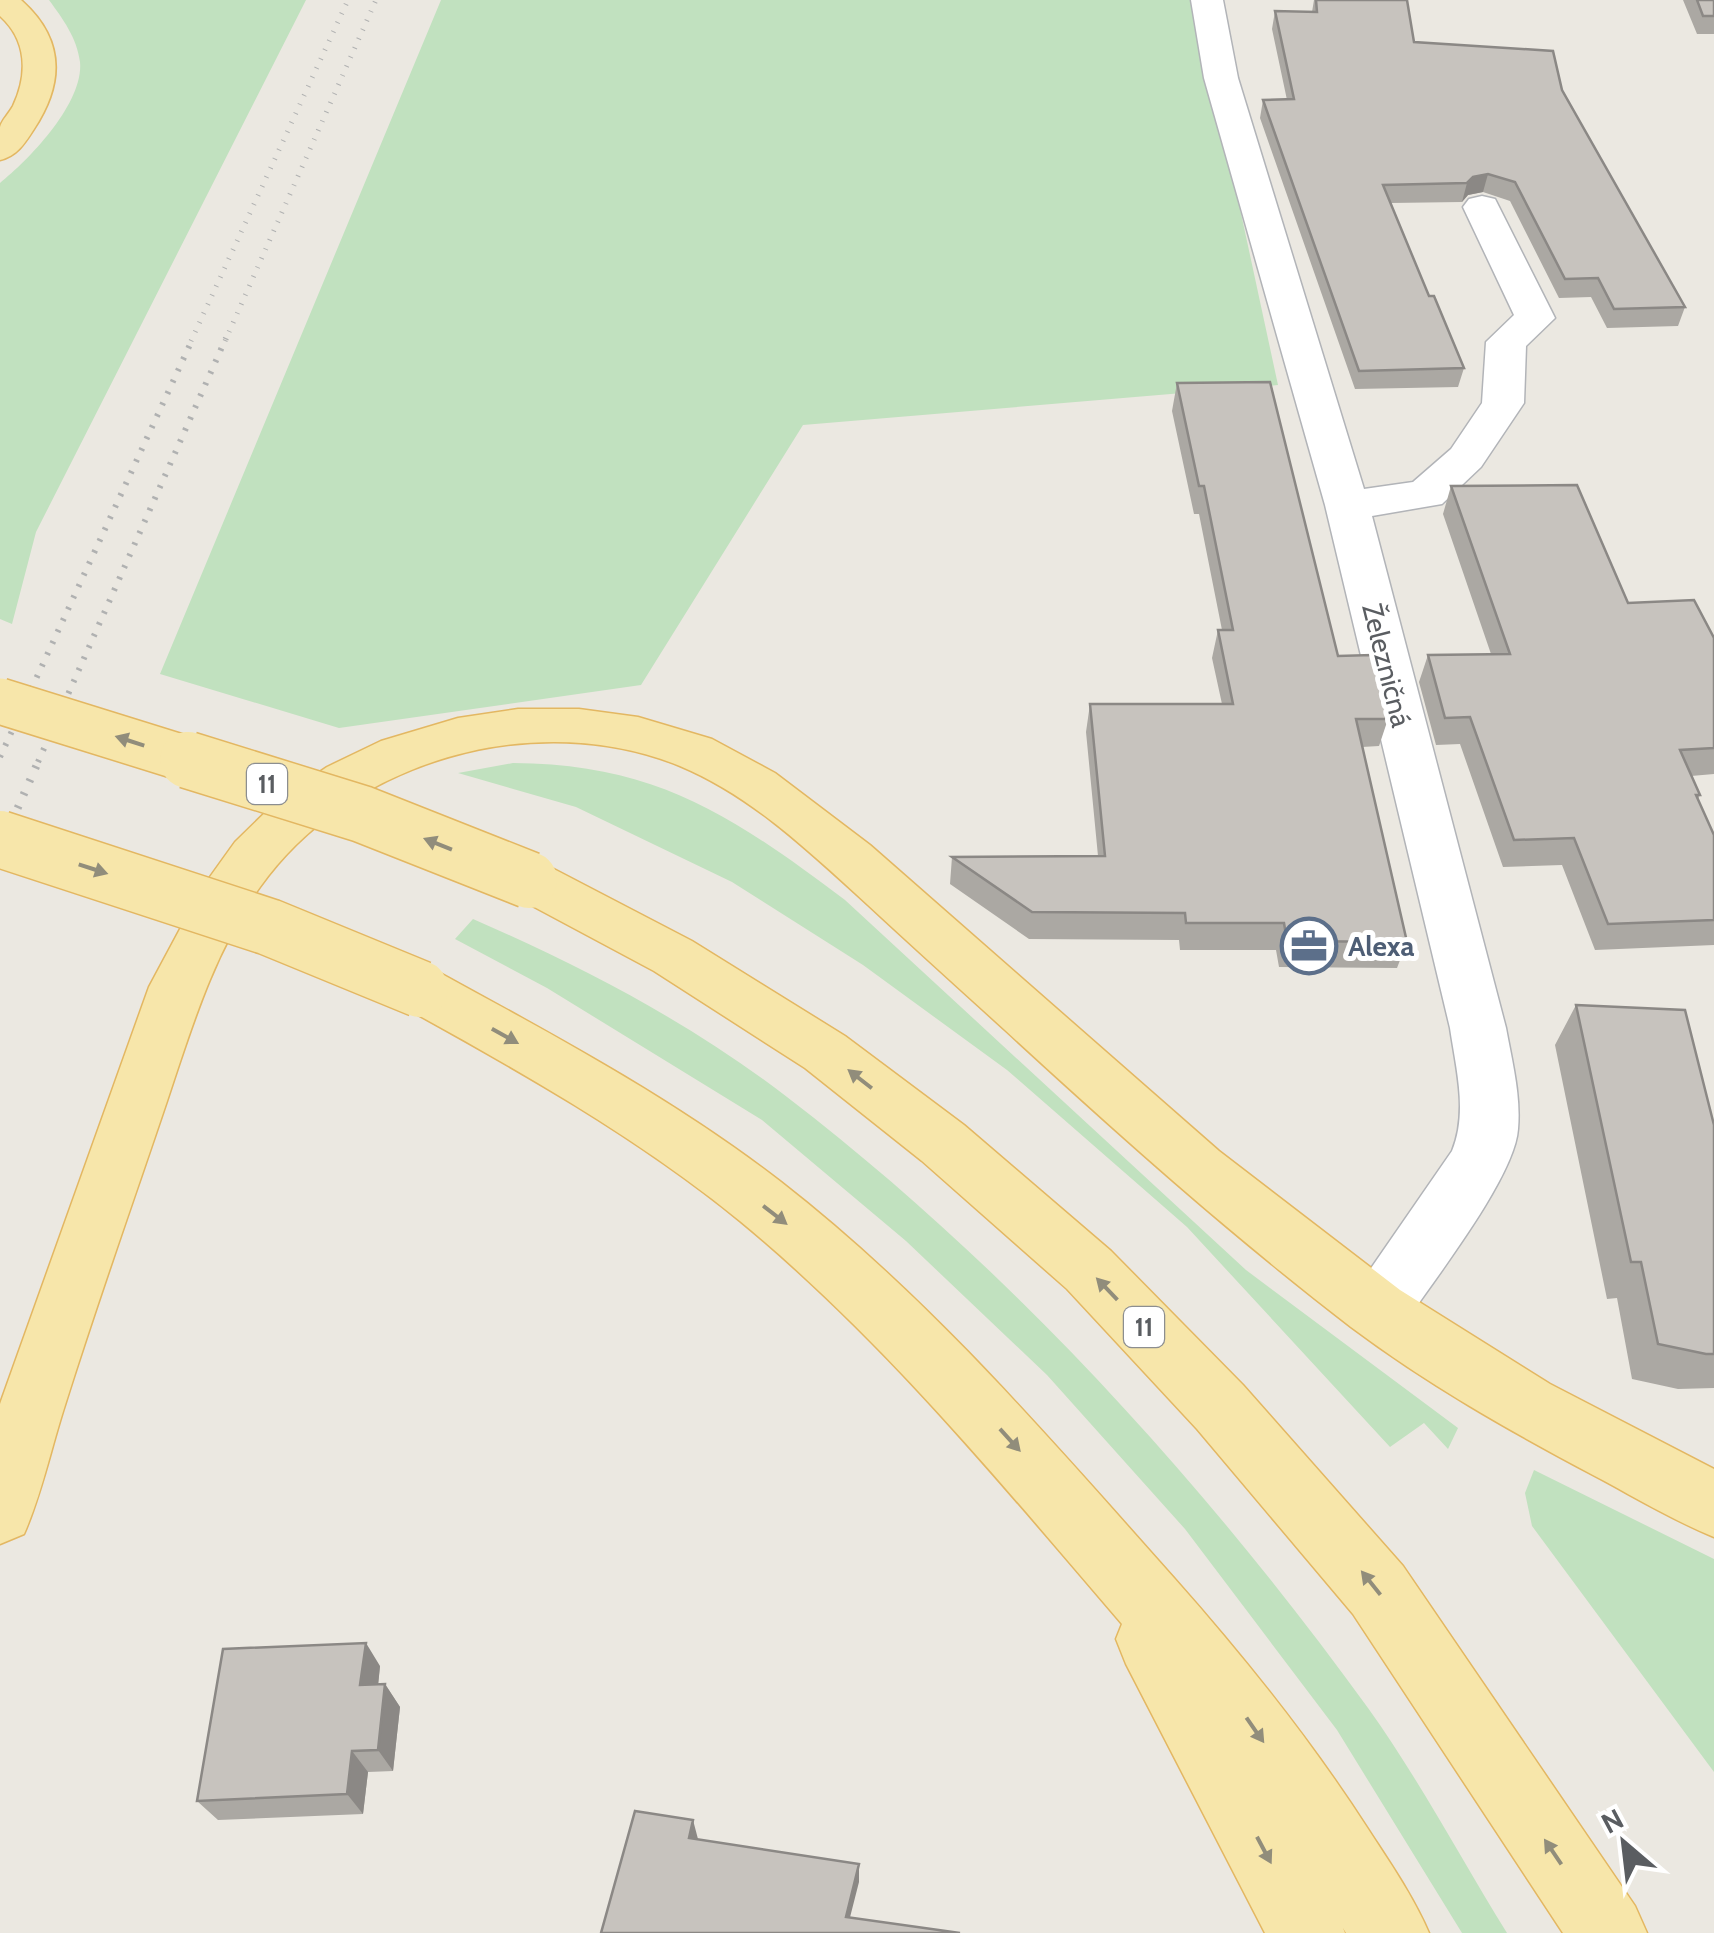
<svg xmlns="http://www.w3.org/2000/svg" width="1714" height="1933" font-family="Cabin,sans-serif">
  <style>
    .green { fill: #c1e1bf }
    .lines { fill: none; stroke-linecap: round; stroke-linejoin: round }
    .minor-casing { stroke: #b2b4b8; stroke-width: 3 }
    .major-casing { stroke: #e3b762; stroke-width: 3 }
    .minor { fill: #fff; fill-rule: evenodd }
    .major { fill: #f7e6aa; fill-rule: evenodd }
    .rail-far2 { stroke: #b0b1b1; stroke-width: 5; stroke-dasharray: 1 9; stroke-linecap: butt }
    .rail-far1 { stroke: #b0b1b1; stroke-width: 6; stroke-dasharray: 2.5 10; stroke-linecap: butt }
    .rail { stroke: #b0b1b1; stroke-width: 8; stroke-dasharray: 2.5 12; stroke-linecap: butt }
    .major-bridge-far1-casing { stroke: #e3b762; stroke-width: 48; stroke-linecap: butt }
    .major-bridge-casing { stroke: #e3b762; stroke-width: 59; stroke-linecap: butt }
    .major-bridge-far1 { stroke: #f7e6aa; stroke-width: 45 }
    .major-bridge { stroke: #f7e6aa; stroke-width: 56 }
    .wall { fill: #aba8a3 }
    .shaded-wall { fill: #8b8885 }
    .building { fill: #c7c3be; stroke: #8b8885; stroke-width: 2.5 }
    .oneway { fill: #918d7b }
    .labels { text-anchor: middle; stroke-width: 10; stroke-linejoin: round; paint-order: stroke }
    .shield { fill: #fff; stroke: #8c8e90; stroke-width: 2.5 }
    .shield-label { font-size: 25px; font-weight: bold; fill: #5a5d61 }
    .street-label { font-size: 28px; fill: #5a5d61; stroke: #fff }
    .service-label { font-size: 28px; font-weight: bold; fill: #4e5e75; stroke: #fff; text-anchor: start }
  </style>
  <rect width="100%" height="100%" fill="#ebe8e1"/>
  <!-- green -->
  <path class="green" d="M49,0H306L36,532L12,624L0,619V183C29,160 84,103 80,62C77,38 63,19 49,0Z
    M441,0H1195L1278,385L803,425L641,685L339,728L160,674Z
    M513,763C657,764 733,816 845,900L1246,1270L1458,1428L1448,1449L1424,1423L1390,1447L1187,1227L1007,1070L863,965L732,882L576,807L458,773Z
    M473,919C583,967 691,1023 787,1097C1010,1268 1204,1482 1368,1708C1419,1779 1461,1859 1507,1933H1462L1337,1730L1185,1529L1047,1375L906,1241L762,1120L547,988L455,939Z
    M1534,1470L1714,1559V1772L1532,1526L1525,1493Z"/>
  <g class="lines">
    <!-- minor casing -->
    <g class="minor-casing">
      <path id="minor" d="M1191,0H1223L1238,78L1364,489L1413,482L1451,449L1482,403L1486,342L1514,315L1463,207L1469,199L1482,196L1495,199L1555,318L1526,346L1524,403L1481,467L1442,504L1372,516L1506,1028C1512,1061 1521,1095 1518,1129C1515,1178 1430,1285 1400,1330L1378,1338L1356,1330L1347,1310L1356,1290L1452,1151C1468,1112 1456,1069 1450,1028L1325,505L1204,78Z"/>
    </g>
    <!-- major casing -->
    <g class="major-casing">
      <path id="major" d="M0,0H21C64,38 65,82 34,129C25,143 17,156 0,160C0,150 0,136 0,127C2,120 10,112 13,106C28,74 27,40 0,16Z
        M518,709H579L638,717L712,739L775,773L870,845L1219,1151L1400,1290L1550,1384L1714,1469V1537C1672,1520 1633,1496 1593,1475C1510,1431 1427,1384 1351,1327C1230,1234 1117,1133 1005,1030C959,988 913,947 868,905C811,853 752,796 680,766C536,707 350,760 260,887C214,952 192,1026 167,1101C133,1202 97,1303 65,1405C51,1448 42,1493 24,1534L0,1544V1404L149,987L202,888L235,842L278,800L327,767L381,741L458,718Z
        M529,860L548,866L692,941L845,1036L964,1125L1111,1251L1243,1385L1403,1566L1635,1906L1647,1933H1563L1353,1614L1197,1429L1067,1289L922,1161L805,1068L654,971L510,894L503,880L510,866Z
        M420,967L440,973C557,1037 675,1100 781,1182C929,1297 1050,1439 1174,1578C1245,1658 1310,1739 1368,1829C1390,1863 1413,1896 1429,1933H1346L1343,1928L1345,1933H1265L1126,1664L1116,1639L1122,1624C1001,1483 884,1340 740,1221C636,1136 518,1070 400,1005L392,989L400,973Z"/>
    </g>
    <!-- minor -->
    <use href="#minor" class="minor"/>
    <!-- major -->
    <use href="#major" class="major"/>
    <!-- rail-far2 -->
    <path class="rail-far2" d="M191,341L348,0
      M225,341L376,0"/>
    <!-- rail-far1 -->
    <path class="rail-far1" d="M0,757L193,338
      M38,762L226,338"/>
    <!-- rail -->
    <path class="rail" d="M0,848L39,760"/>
    <!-- major-bridge-far1 casing -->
    <g class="major-bridge-far1-casing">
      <path id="major-bridge-far1" d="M0,701L196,762"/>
    </g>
    <!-- major-bridge casing -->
    <g class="major-bridge-casing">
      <path id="major-bridge" d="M188,760L362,814L529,880
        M0,839L269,927L420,989"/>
    </g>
    <!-- major-bridge-far1 -->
    <use href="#major-bridge-far1" class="major-bridge-far1"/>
    <!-- major-bridge -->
    <use href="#major-bridge" class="major-bridge"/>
  </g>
  <!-- wall -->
  <path class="wall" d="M1314,0H1407L1414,42L1562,90L1685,307L1678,326L1607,328L1591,297L1559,298L1510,201L1483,192L1468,195L1462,202L1390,203L1429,296L1464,368L1458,387L1355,389L1260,118L1263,100H1287L1272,29L1275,11L1312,12Z
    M1683,0H1714V34H1697Z
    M1177,383L1338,656L1388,719L1379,746L1362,747L1407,942L1397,968L1279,967L1276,950H1180L1179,940L1029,939L950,884L952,857L1098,856L1086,732L1090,704H1222L1212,658L1218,630H1222L1199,514H1194L1172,411Z
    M1451,486L1628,603L1714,638V774L1691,776L1700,795L1698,799L1714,835V945L1595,950L1562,865L1503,867L1460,744L1436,745L1419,682L1428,655L1491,654L1443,514Z
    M1576,1005L1714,1125V1388L1678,1389L1632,1379L1617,1298L1607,1299L1555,1045Z
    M380,1666L378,1684H385L400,1707L393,1771L368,1772L363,1814L218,1820L197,1801Z"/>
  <!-- shaded-wall -->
  <path class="shaded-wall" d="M1488,174L1483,192L1468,195L1462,202L1467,183L1473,177Z
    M366,1643L380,1666L376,1707L360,1685Z
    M385,1684L400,1707L393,1771L378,1750Z
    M352,1751L368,1772L363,1814L347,1794Z
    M693,1820L698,1839L689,1838Z
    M859,1864V1882L846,1933V1917Z"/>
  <!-- building -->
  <path class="building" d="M1316,0H1407L1414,42L1553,51L1562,90L1685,307L1614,309L1598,278L1565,279L1515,182L1488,174L1473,177L1467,183L1383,185L1429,296H1434L1464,368L1359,371L1263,100L1294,99L1275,11L1317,12Z
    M1697,0H1714V16H1703Z
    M1270,382L1338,656L1372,655L1388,719H1356L1407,942L1287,941L1284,923H1186L1185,913L1032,912L952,857L1105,856L1090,704H1233L1218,630H1233L1204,486H1199L1177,383Z
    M1577,485L1628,603L1694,600L1714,638V748L1680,750L1700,795H1696L1714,835V920L1608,924L1574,838L1514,840L1470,717L1445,718L1428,655L1510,654L1451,486Z
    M1576,1005L1685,1010L1714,1125V1354H1706L1658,1344L1641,1262H1631Z
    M366,1643L360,1685L385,1684L378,1750L352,1751L347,1794L197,1801L223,1649Z
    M635,1811L693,1820L689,1838L859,1864L846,1917L960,1933H601Z"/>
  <!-- one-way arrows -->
  <defs><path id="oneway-solid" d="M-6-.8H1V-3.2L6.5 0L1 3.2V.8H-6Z" transform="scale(2.5)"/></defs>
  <g class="oneway">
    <use href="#oneway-solid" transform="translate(130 741) rotate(-162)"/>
    <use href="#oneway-solid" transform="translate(438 844) rotate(-158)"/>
    <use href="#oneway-solid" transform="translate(93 869) rotate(18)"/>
    <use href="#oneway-solid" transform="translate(505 1036) rotate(29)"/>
    <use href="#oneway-solid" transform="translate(860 1079) rotate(-142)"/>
    <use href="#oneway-solid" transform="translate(775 1215) rotate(38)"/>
    <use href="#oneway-solid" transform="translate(1107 1289) rotate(-134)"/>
    <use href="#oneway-solid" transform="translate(1010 1440) rotate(48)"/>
    <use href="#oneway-solid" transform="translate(1371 1583) rotate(-129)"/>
    <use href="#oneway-solid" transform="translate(1255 1730) rotate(55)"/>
    <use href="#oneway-solid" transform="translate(1264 1850) rotate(62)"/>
    <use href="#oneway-solid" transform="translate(1553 1852) rotate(-124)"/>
  </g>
  <!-- icons -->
  <defs>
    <g id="office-ring" transform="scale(2.875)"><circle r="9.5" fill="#fff" stroke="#5c6f8a" stroke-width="1.5"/><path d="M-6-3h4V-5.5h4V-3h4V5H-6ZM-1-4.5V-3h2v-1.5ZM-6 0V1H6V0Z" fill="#5c6f8a"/></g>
  </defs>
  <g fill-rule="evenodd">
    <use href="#office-ring" x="1309" y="946"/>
  </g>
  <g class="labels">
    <!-- shield labels -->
    <g class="shield">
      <rect x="247" y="764" width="40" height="40" rx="8"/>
      <rect x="1124" y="1307" width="40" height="40" rx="8"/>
    </g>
    <g class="shield-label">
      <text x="267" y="793">11</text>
      <text x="1144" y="1336">11</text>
    </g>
    <!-- street labels -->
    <g class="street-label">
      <text transform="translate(1387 665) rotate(76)" y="10">Železničná</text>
    </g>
    <!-- service labels -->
    <g class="service-label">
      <text x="1348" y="956">Alexa</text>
    </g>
  </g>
  <!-- north arrow -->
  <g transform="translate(1624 1843) rotate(332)" stroke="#ffffff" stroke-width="8" paint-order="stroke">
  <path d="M0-8L18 38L0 25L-18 38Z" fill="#5a5d61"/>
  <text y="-15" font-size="28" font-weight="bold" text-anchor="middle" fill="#5a5d61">N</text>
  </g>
</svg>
